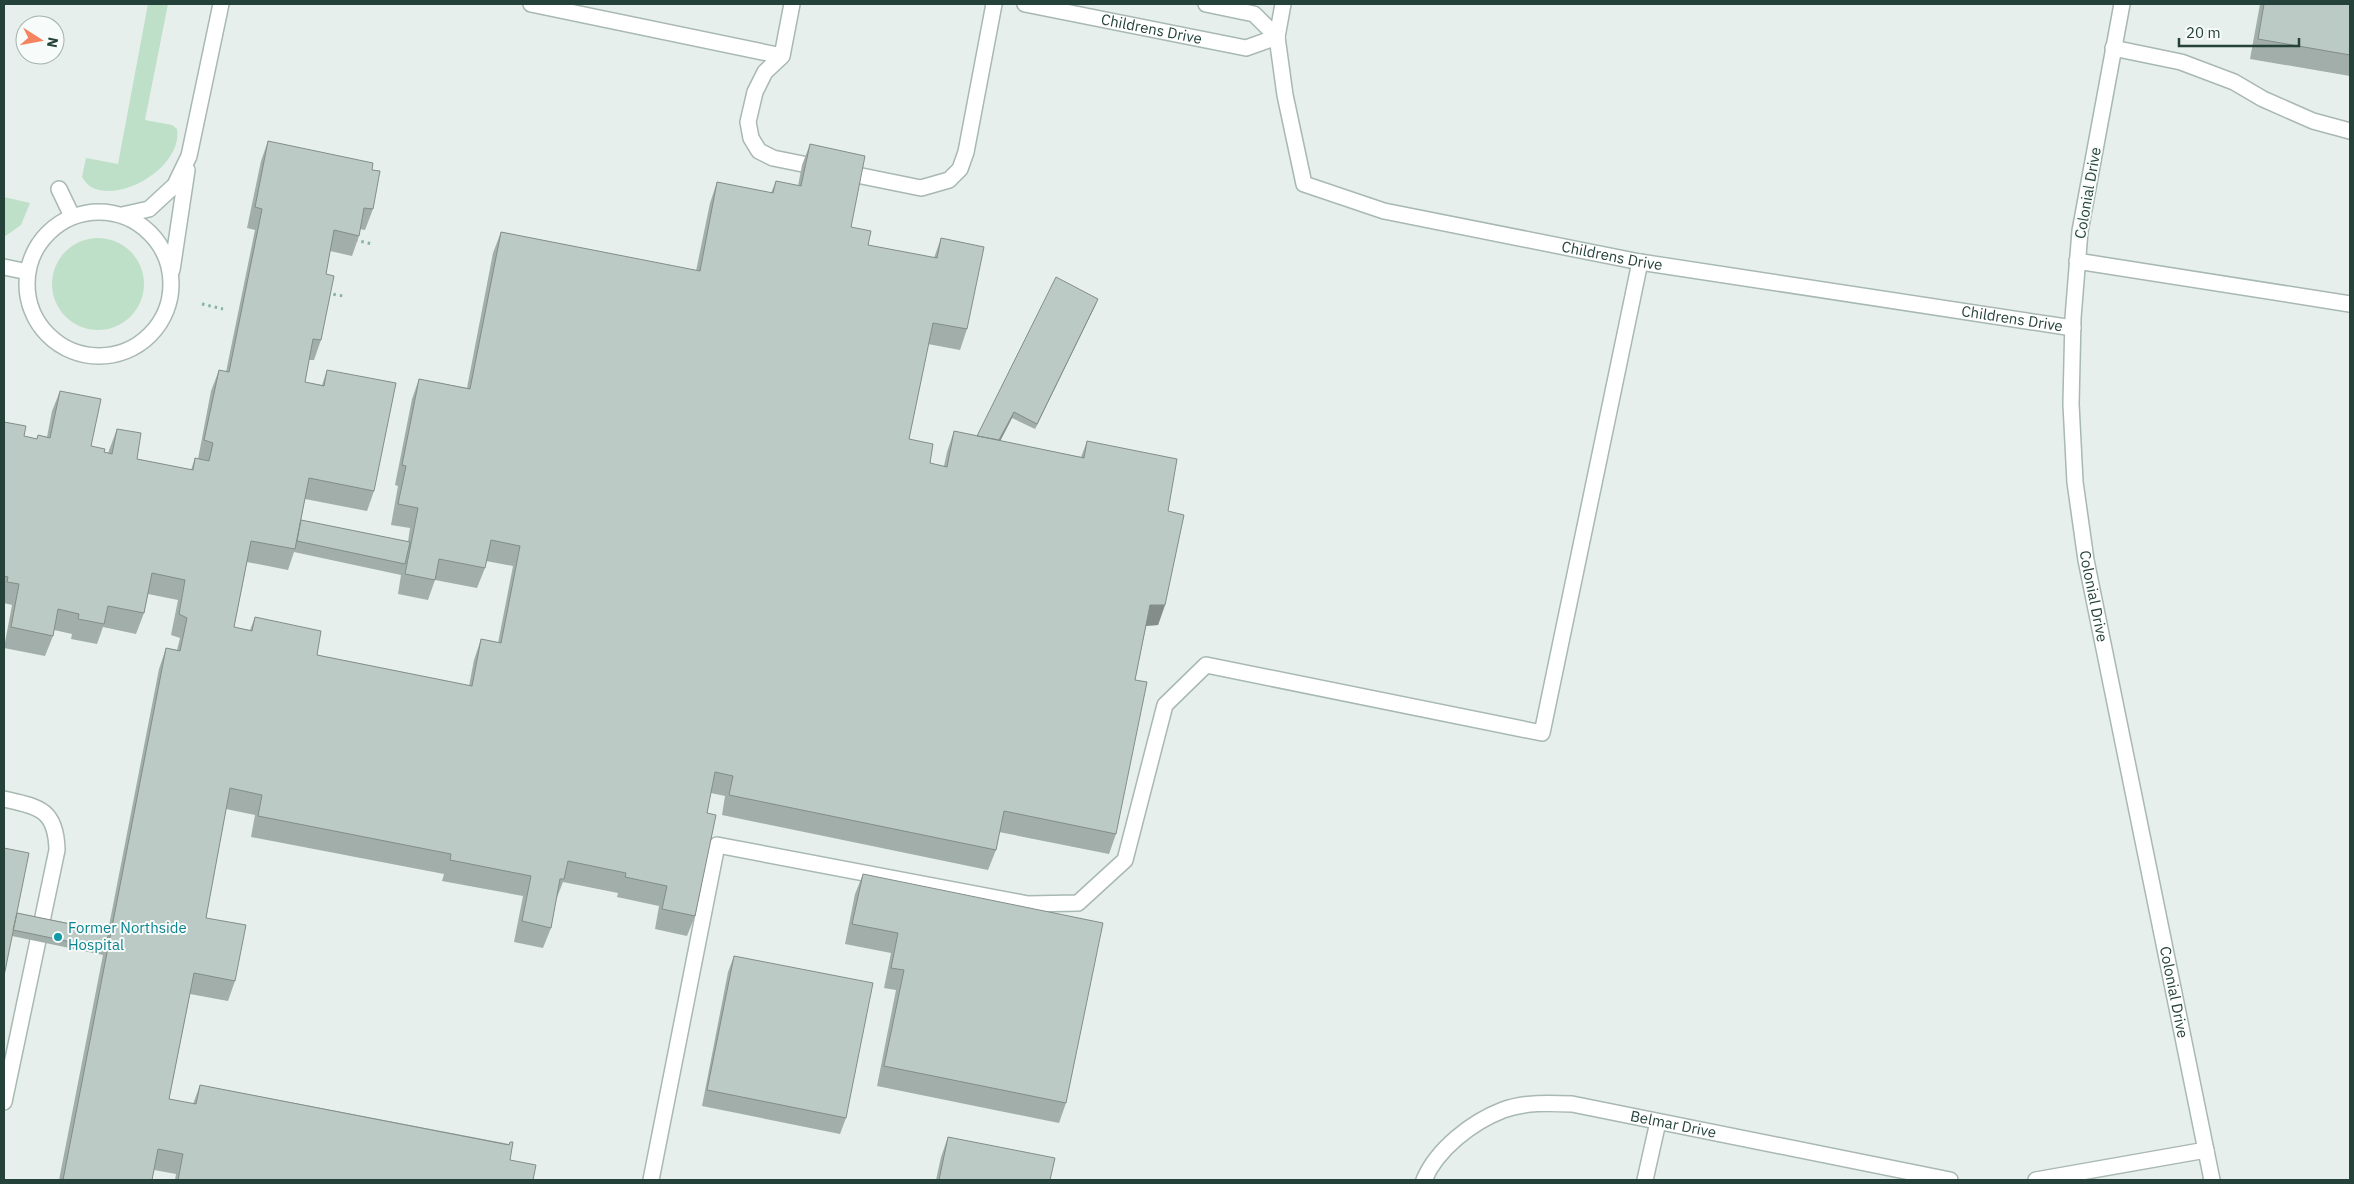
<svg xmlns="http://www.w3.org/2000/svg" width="2354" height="1184" font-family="'IBM Plex Sans',sans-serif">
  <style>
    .green { fill: #bfe0c8 }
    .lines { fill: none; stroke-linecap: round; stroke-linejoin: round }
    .service-casing { stroke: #a8b8b2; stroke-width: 18 }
    .minor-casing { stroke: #a8b8b2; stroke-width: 18 }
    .tertiary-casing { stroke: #a8b8b2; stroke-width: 18 }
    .path { stroke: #86b3a5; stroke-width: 3; stroke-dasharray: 2.5 4; stroke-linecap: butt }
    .service { stroke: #fff; stroke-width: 15 }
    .minor { stroke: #fff; stroke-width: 15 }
    .tertiary { stroke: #fff; stroke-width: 15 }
    .wall { fill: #a1aea9; fill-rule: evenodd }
    .shaded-wall { fill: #838d89 }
    .building { fill: #bbcac4; stroke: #838d89 }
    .culture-dot { fill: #0f9aa8; stroke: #f7fbf9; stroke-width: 2 }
    .labels { text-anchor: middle; stroke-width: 4; stroke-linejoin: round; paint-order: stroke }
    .street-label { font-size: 15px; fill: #24423a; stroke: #f7fbf9 }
    .culture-label { font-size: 15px; fill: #0d838f; stroke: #f7fbf9; text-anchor: start }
  </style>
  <rect width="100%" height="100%" fill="#e6efeb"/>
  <!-- green -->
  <path class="green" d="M148,4H168L145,120L172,125L177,129C183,165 124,202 93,188C88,186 85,181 82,177L86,158L118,164Z
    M4,197L30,203L21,225L4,237Z
    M52 284a46 46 0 1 1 92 0a46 46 0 1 1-92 0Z"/>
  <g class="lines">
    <!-- service casing -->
    <g class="service-casing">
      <path id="service" d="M531,4L782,56
        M792,4L782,56L765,72L755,92L748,122L751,138L759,151L773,158L921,188L949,180L960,169L966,152L994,4
        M2113,48L2181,62L2234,82L2263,99L2313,121L2350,131
        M59,189L72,216
        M27 284a72 72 0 1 1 144 0a72 72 0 1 1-144 0Z
        M122,215L149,209L175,185L189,156L221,4
        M2077,261L2350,304
        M4,267L28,272
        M172,270L187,170
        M4,799C39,807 56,809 57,850L4,1102
        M651,1180L717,845L1028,904L1078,903L1125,860L1165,705L1206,665L1542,733L1640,262
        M1645,1180L1658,1122"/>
    </g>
    <!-- minor casing -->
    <g class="minor-casing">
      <g id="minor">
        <path id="s1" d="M1025,4L1246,48L1277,37"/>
        <path d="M1206,4L1254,14L1277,37"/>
        <path id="s2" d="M1283,4L1277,37L1285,95L1304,184L1384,211L1640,262L2073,328"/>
        <path id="s3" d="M1424,1180C1437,1149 1472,1122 1503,1110C1525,1102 1550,1103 1572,1104L1950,1180"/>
        <path d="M2036,1180L2206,1150"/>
      </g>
    </g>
    <!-- tertiary casing -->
    <g class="tertiary-casing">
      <g id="tertiary">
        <path id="s4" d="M2122,4L2080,231L2073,318L2071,404L2075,482L2086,560L2212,1180"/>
      </g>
    </g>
    <!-- path -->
    <path class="path" d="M355,240L372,244
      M327,293L343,296
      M202,304L223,309"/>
    <!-- service -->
    <use href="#service" class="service"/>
    <!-- minor -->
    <use href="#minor" class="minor"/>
    <!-- tertiary -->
    <use href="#tertiary" class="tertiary"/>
  </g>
  <!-- wall -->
  <path class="wall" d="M2260,4H2350V76L2250,59Z
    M268,141L372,170L373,209L365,230L360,229L359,236L352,256L330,251L326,274L321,340L314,360H309L305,382L322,385L327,370L374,491L367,511L305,499L301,520L408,542L410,528L391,525L398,486L395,485L412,399L419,379L467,388L493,253L501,232L696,271L710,203L717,182L771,193L776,181L798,186L802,165L810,144L851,227L868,245L934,258L941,238L967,329L960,350L928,344L909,439L930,463L944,466L947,452L954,431L977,436L1096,304L1035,429L1012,418L1000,441L1081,457L1087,441L1168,511L1165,605L1158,625L1146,626L1135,680L1116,834L1109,854L999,832L996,850L988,870L722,815L725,796L711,793L707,813L695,916L687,936L655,929L659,906L617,897L618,893L563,882L556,900L551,928L543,948L514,942L523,896L442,881L444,874L251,837L255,815L226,809L206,918L235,981L228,1001L190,994L169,1099L193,1104L200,1085L509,1144L510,1142V1160L533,1180H175L176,1174L154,1170L152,1180H59L103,955L12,936L17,913L108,931L159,669L166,648L177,650L180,638L171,635L178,600L148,594L144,613L136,634L103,627L97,644L71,639L72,634L54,630L53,636L45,656L4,648L12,605L4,603V422L24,436L37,439L38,435L47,437L52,411L60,391L91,446L104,452L108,453L117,429L137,459L191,470L195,458L198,459L211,391L219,370L226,372L255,230L247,228L261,161ZM294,552L401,575L398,594L428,600L435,580L477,588L485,568L486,561L513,566L498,643L481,639L474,660L469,686L317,655L255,617L250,630L234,627L247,562L288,570Z
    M863,874L1066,1103L1059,1123L877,1086L896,990L884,988L891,953L845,944L855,894Z
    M734,956L846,1118L840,1134L702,1106L728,972Z
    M948,1137L1050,1180H936L941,1157Z"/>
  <!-- shaded-wall -->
  <path class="shaded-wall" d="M1098,299L1096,304L1035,429L1037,424Z
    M1014,412L1012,418L990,461L992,455Z
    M1150,605H1165L1158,625L1143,626Z"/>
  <!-- building -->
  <path class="building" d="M2264,4H2350V55L2258,39Z
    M268,141L373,163L372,170L380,171L373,209L364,208L359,236L334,230L326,274L334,276L321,340L313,339L305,382L324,386L327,370L396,383L374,491L309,478L295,549L251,541L234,627L252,631L255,617L321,631L317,655L472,686L481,639L501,643L520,546L491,540L485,568L439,559L435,580L405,574L418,508L398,504L406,466L402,465L419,379L470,389L501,232L700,271L717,182L773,193L776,181L801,186L810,144L865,156L851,227L871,231L868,245L937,258L941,238L984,247L967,329L933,323L909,439L933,444L930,463L947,467L954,431L1084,458L1087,441L1177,459L1168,511L1184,515L1165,605H1150L1135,680L1147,682L1116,834L1004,811L996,850L729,795L733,776L715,772L707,813L716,815L695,916L662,909L667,886L625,877L626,873L568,861L564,879H560L551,928L522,921L531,876L450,860L451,854L258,816L262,795L230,788L206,918L246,925L235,981L194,973L169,1099L196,1104L200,1085L509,1145L510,1142H513L510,1160L536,1165L533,1180H178L183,1154L158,1149L152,1180H63L166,648L180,651L187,618L179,614L185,580L152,573L144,613L108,606L104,624L78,619L79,614L58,609L53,636L11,627L19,584L7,582L8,577L4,576V422L26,426L24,436L37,439L38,435L50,438L60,391L101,399L91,446L105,449L104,452L112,454L117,429L141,433L137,459L193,470L195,458L209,461L213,443L204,440L219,370L229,372L262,209L255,207Z
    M1056,277L1098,299L1037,424L1014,412L999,440L977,436Z
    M301,520L410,542L405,564L297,541Z
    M4,848L29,853L4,976Z
    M863,874L1103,923L1066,1103L884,1066L904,970L891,968L898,933L852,924Z
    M17,913L109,932L105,949L13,930Z
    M734,956L873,983L846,1118L707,1090Z
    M948,1137L1055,1158L1050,1180H939Z"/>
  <!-- markers -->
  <circle class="culture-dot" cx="58" cy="937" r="5"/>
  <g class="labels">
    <!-- street labels -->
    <g class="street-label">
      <text dy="5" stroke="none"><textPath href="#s1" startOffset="129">Childrens Drive</textPath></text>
      <text transform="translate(2088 193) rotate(-80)" y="5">Colonial Drive</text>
      <text dy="5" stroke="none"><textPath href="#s2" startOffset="500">Childrens Drive</textPath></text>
      <text dy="5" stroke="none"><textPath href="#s2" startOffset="905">Childrens Drive</textPath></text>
      <text dy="5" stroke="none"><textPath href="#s4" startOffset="598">Colonial Drive</textPath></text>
      <text dy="5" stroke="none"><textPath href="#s4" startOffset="1002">Colonial Drive</textPath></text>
      <text dy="5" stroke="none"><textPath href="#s3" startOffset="281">Belmar Drive</textPath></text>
    </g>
    <!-- culture labels -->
    <g class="culture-label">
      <text x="68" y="933">Former Northside<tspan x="68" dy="17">Hospital</tspan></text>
    </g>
  </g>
  <!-- border -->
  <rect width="2354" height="1184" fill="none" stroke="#24423a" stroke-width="10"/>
  <!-- north arrow -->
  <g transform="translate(40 40) rotate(101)"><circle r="24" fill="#f7fbf9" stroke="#a3b1ad"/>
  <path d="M0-4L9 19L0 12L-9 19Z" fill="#f4845f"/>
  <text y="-8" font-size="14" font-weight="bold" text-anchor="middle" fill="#24423a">N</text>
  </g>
  <!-- scale -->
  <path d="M2179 38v8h120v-8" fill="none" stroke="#24423a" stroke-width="2.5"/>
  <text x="2186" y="38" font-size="15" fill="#24423a" stroke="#f7fbf9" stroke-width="4" paint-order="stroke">20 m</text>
</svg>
